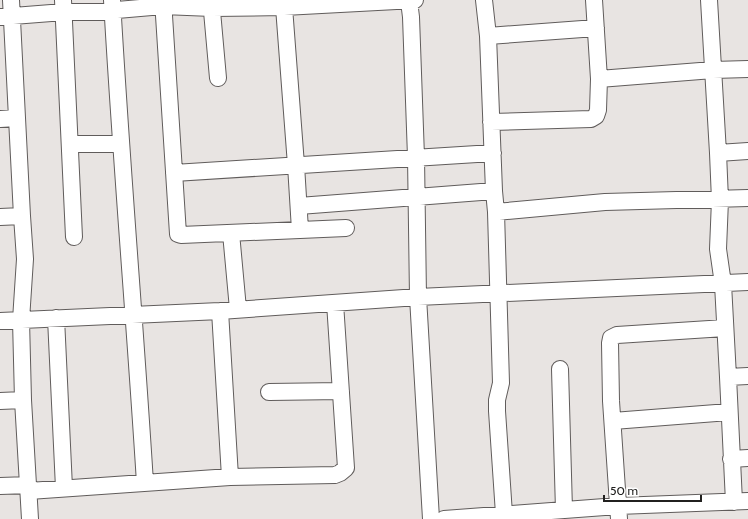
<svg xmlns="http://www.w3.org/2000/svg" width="748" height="519" font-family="Cabin,sans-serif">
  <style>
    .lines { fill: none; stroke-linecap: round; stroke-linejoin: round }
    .minor-casing { stroke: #605c5b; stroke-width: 18 }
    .minor { stroke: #fff; stroke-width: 16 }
  </style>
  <rect width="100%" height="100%" fill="#e8e4e2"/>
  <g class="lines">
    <!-- minor casing -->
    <g class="minor-casing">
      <path id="minor" d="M11,0L22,216L25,259L21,320L23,400L30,519
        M63,0L74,237
        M112,0C121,161 135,322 145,483
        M163,0L178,234L181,235L346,228
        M211,0L218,78
        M484,0L488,36L494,191L496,212L501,383L497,400V411L504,514
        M709,0L718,153L720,200L718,249L723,284L728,377L748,376
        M409,1L411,17L416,157L418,297L431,519
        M284,7L296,165L300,230
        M0,17L64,12H94L163,6L212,8L284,7L415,0
        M488,36L596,28
        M599,79L713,70L748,69
        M0,119L17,118
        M491,122L591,119L596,116L598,110L599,79L594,0
        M70,144H121
        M718,153L748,151
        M174,173L493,153
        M299,206L494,191
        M496,212L605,202L748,198
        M0,217L22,216
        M231,233L238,309
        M220,311L230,477
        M56,318L64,488
        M0,321L220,311L418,297L748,282
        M560,369L564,510
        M728,377L734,502
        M269,392L341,391
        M0,401L23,400
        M613,421L729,412
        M731,459L748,458
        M0,486L29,485
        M29,491L230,477L335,475L340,473L346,468L335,303
        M444,519L618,506L748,501
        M619,519L611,401L610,343L611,338L617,335L725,328"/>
    </g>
    <!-- minor -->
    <use href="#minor" class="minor"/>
  </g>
  <!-- scale -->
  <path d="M604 495v6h97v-6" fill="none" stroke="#21201f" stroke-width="2"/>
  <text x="610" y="495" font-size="12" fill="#21201f" stroke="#ffffff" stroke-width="3" paint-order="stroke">50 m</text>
</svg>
